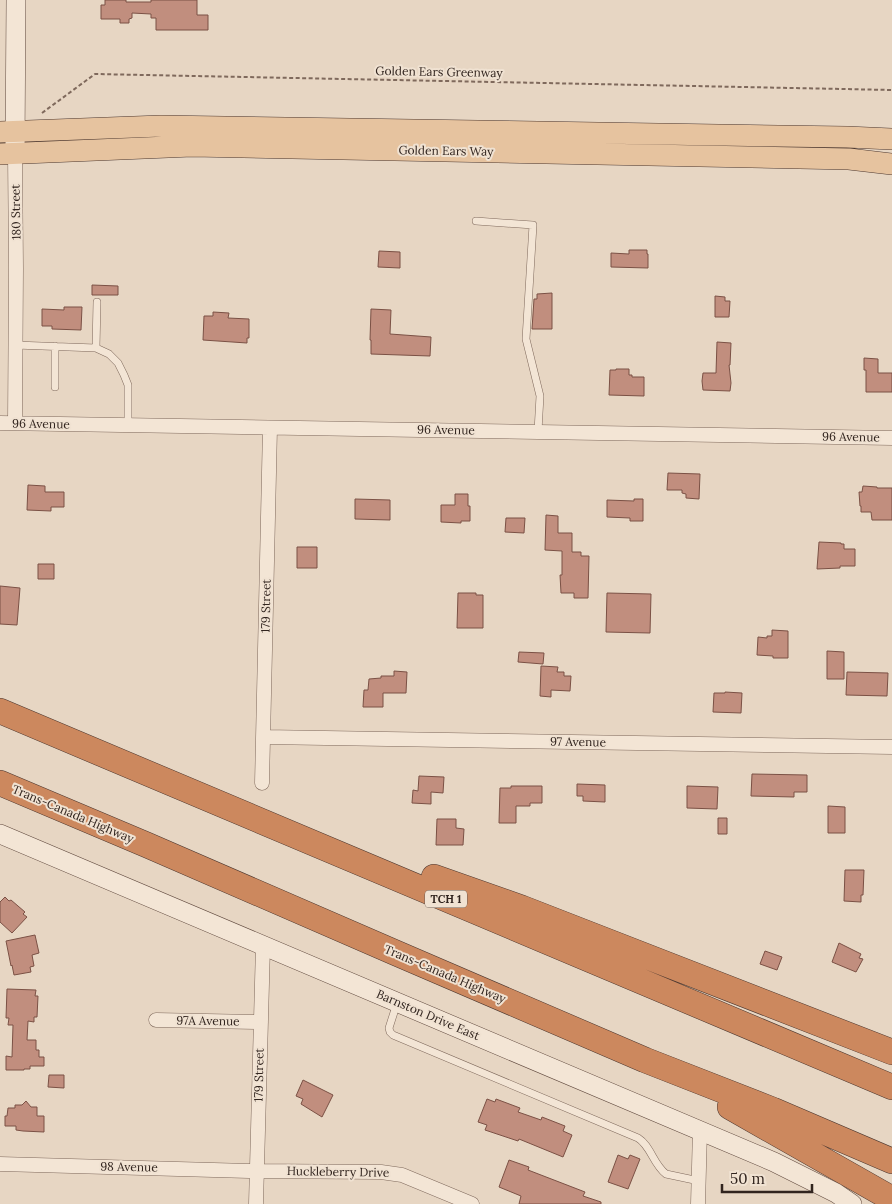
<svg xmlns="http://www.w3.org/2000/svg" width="892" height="1204" font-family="Lora,serif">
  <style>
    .building { fill: #c18e7e; stroke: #7b5145 }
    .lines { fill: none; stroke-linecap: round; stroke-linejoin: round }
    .lane-casing { stroke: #7f695c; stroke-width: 8 }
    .street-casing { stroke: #7f695c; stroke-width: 15 }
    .secondary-casing { stroke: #614a3f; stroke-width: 20 }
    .primary-casing { stroke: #4d3830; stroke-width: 22 }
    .highway-casing { stroke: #4d3830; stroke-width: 26 }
    .path { stroke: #7f695c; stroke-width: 2; stroke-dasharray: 4 2.5; stroke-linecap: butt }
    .lane { stroke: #f3e5d5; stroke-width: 7 }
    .street { stroke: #f3e5d5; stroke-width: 14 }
    .secondary { stroke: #f3e5d5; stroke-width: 19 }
    .primary { stroke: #e6c39f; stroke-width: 21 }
    .highway { stroke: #cc885e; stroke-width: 25 }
    .labels { text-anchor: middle; stroke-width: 4; stroke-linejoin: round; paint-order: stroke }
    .shield { fill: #f0e2d2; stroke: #6a5d54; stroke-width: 1 }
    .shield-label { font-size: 11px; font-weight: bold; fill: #31241e }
    .street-label { font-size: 12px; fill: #31241e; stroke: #f0e2d2 }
  </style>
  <rect width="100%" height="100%" fill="#e7d6c3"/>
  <!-- building -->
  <path class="building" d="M105,0H126V2H151V0H197V15H208V30H156V18H151V14L132,13V18L129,19V23H120V19H101V5H105Z
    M629,250H647V254H648V268L611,267V253L629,254Z
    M379,251L400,252V268L378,267Z
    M92,285L118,286V295H92Z
    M552,293V329H532L534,299H537V294Z
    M715,296L725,297V301H730L729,317H715Z
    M64,307H82L81,330L52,329V326H42V309L64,310Z
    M371,309L391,310L390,334L431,337L430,356L371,354V340H370Z
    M213,312L229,313L228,318L249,319V338H247V343L203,340L204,316H213Z
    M717,342L731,343L730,365H729L731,383L730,391L703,390L702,381L703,373H716Z
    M864,358L878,359V373H892V392H866V370H864Z
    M616,369H629V375H632V377H644V396L609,395L610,370H616Z
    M668,473L700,474L699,499L686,498V494L682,493V490H667Z
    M28,485L45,486V492H64V507H51V511L27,510Z
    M863,486L877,487V488H892V520H872L871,512H861V506H860L859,492H862Z
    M455,494H468V506H470V521H461V523L441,522V505H455Z
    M355,499L390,500V520L355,519Z
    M634,499H643V521H630V518L607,517V500L634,501Z
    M546,515L558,516V533H572V552H581V556H589L588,598H574V593H561L560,575H562V551L545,550Z
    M506,518H525L524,533L505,532Z
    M819,542L841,543V544H844V549H855V566H840V568L817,569Z
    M297,547H317V568H297Z
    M38,564H54V579H38Z
    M0,586L20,588L17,625L0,624Z
    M458,593H476V595H483V628H457Z
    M607,593L651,594L650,633L606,632Z
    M772,630L788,631V658H773V656L757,655L758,637L767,638V636H772Z
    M827,651L844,652V679H827Z
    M519,652L544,653L543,664L518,662Z
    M541,666L558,667L557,672H564V676H571L570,691L551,690V697L540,696Z
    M394,671L407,672L406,693H383V707H363L364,690H368L369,679L381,678V676H394Z
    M847,672L888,673L887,696L846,695Z
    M725,692L742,693L741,713L713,712L714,693H725Z
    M752,774L807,775V792H794V797L751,796Z
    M419,776L444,777L443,793L431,792V804L412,803L413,790L418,791Z
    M577,784L605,785V802L583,801V796H577Z
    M511,786H542V803H530V806H516V823H499L500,788H511Z
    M687,786L718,787L717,809L687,808Z
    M828,806L845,807V833H828Z
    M718,818H727V834H718Z
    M437,819H456V828L464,829L463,845H436Z
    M845,870H864L863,895H861V902L844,901Z
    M5,897L9,901L11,900L25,912L23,914L27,917L12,933L0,922V902Z
    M35,935L39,953L32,955L34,966L30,967L31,972L14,975L12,965L11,966L6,941Z
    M839,943L861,954L859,958L863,959L856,972L832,962Z
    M765,951L782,957L777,970L760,964Z
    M7,989L36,990L35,996H38L37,1017H34V1022L28,1021L27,1040H36V1050H39V1057H44V1066H30V1069H24V1070H6V1056L12,1057L13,1025H8L9,1018H6Z
    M49,1075H64V1088L48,1087Z
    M303,1080L333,1095L322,1117L301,1104L303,1099L296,1096Z
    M487,1099L495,1102L496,1099L520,1108L518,1112L541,1120L542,1117L565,1126L563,1131L572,1135L563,1157L519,1139L518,1141L485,1130L487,1125L478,1122Z
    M26,1101L31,1107H37V1116H44V1132L23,1131L16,1130V1126H5V1116H7L8,1108H15V1105H22Z
    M618,1155L628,1159L630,1155L640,1159L628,1189L608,1182Z
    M509,1160L529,1167L528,1170L585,1192L583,1196L601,1202V1204H519L521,1196L499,1187Z"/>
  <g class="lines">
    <!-- lane casing -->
    <g class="lane-casing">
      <path id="lane" d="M476,221L533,225L526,339L540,396L538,431
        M15,345L96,348L109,354L118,363L124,375L128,385V425
        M55,346V387
        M96,348L97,302
        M397,1003L389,1028L390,1032L393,1035L638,1138C651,1146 653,1164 666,1174L699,1181"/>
    </g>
    <!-- street casing -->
    <g class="street-casing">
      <path id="street" d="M0,423L892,438
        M15,423L16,268L15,153
        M264,737L892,747
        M262,783L270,428
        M156,1020L261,1022
        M0,1164L249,1171L381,1172L402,1175L472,1204
        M256,1204L263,946
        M698,1204L700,1130"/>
    </g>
    <!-- secondary casing -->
    <g class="secondary-casing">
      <path id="secondary" d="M15,153L16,0
        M0,834L774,1162L836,1193L852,1204"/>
    </g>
    <!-- primary casing -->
    <g class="primary-casing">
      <path id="primary" d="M0,132L161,126L847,137L892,139
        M0,154L192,146L849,159L892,164"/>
    </g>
    <!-- highway casing -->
    <g class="highway-casing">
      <path id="highway" d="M0,711L892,1087
        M0,783L147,845L396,953L645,1060L773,1110L892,1161
        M434,877L522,908L892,1052
        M730,1107L892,1199"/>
    </g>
    <!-- path -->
    <path class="path" d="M42,113L95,74L892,90"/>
    <!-- lane -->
    <use href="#lane" class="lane"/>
    <!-- street -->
    <use href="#street" class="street"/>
    <!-- secondary -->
    <use href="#secondary" class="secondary"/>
    <!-- primary -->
    <use href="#primary" class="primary"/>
    <!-- highway -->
    <use href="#highway" class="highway"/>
  </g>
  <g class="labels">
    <!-- shield labels -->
    <rect class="shield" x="425" y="890.5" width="42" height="17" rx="4"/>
    <g class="shield-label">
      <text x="446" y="903">TCH 1</text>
    </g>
    <!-- street labels -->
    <g class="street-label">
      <text transform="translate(439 72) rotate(1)" y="4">Golden Ears Greenway</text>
      <text transform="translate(446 151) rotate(1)" y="4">Golden Ears Way</text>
      <text transform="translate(16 212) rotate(-91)" y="4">180 Street</text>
      <text transform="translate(41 424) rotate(1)" y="4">96 Avenue</text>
      <text transform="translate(446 430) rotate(1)" y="4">96 Avenue</text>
      <text transform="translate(851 437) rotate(1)" y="4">96 Avenue</text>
      <text transform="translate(266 606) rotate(-89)" y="4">179 Street</text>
      <text transform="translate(578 742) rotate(1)" y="4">97 Avenue</text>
      <text transform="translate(73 814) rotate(23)" y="4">Trans-Canada Highway</text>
      <text transform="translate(445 974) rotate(23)" y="4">Trans-Canada Highway</text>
      <text transform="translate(428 1015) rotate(23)" y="4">Barnston Drive East</text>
      <text transform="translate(208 1021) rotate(1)" y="4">97A Avenue</text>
      <text transform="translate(259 1075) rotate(-89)" y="4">179 Street</text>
      <text transform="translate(129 1167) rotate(1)" y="4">98 Avenue</text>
      <text transform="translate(338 1172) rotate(1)" y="4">Huckleberry Drive</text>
    </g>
  </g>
  <!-- scale -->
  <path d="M722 1184v8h90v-8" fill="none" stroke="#31241e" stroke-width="2.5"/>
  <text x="730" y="1184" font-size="15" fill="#31241e" stroke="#f0e2d2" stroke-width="4" paint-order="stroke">50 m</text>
</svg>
